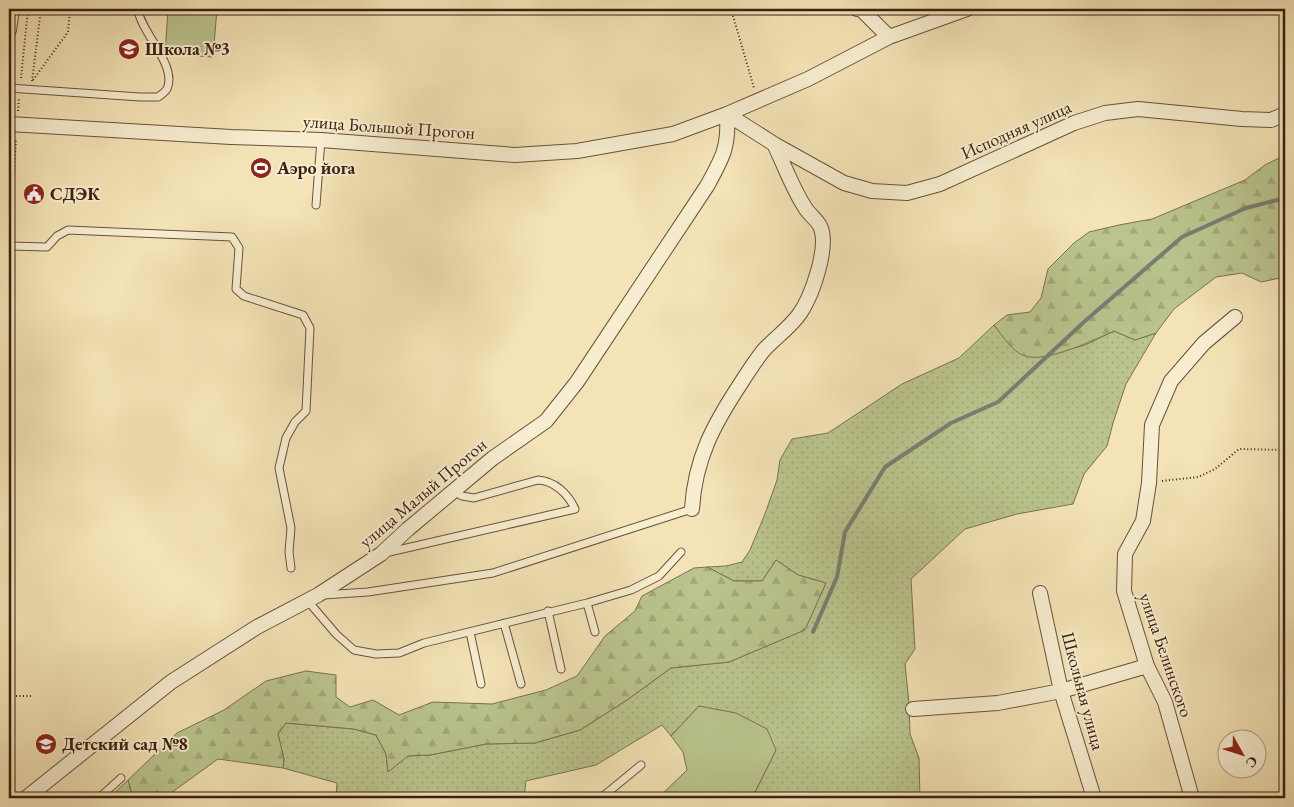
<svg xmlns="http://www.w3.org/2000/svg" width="1294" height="807" font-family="'EB Garamond',serif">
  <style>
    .grass { fill: url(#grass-dots); stroke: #7a724f }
    .forest { fill: url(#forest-firs); stroke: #7a724f }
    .garden { fill: #bac48e; stroke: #7a724f }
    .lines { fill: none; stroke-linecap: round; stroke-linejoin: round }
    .stream { stroke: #767f74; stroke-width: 4 }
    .lane-casing { stroke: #69523a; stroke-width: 9 }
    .street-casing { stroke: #69523a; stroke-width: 16 }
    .path { stroke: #3b2110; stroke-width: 2; stroke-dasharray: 1 2.5; stroke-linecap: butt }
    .lane { stroke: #f7edd0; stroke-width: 7 }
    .street { stroke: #f7edd0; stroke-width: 14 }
    .labels { text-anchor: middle; stroke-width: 4; stroke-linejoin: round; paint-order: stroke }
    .poi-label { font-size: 18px; font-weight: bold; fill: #3b2110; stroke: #f7edd0; text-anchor: start }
    .street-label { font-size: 18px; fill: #3b2110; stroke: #f7edd0 }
  </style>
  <defs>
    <pattern id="grass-dots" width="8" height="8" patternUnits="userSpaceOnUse" patternTransform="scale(1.25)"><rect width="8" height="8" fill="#bac48e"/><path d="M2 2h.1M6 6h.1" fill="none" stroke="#a1a879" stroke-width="1.8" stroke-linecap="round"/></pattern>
    <pattern id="forest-firs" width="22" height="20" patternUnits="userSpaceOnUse" patternTransform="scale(1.25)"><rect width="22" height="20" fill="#bac48e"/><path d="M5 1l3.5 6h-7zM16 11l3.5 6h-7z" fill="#a1a879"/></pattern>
  </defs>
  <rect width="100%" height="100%" fill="#f3e3b6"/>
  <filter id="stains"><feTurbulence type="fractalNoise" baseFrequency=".004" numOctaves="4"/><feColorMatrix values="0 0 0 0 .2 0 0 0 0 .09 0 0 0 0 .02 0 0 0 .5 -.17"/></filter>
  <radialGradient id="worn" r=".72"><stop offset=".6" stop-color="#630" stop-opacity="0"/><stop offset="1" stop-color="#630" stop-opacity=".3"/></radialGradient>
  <!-- grass -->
  <path class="grass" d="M994,325L1011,346L1043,356L1085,345L1114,331L1135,340L1156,333L1126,384L1113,423L1107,446L1084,474L1073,504L1017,514L965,529L911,579L915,649L905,664L909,703L910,734L919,758L920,798H752L776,750L699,706L671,736L662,725L596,765L526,781L524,798H336L337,783L283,768L284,759L278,734L286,723L354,729L376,735L386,754L388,771L407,756L430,755L486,744L535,743L580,730L627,700L671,668L729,662L804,630L826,583L798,575L776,560L762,581H734L707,567L726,566L742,562L750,550L765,514L777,480L780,460L792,439L828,433L902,384L959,358Z
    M128,780L133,798H109Z"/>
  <!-- forest -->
  <path class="forest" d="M1285,155V277L1261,282L1242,273L1216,277L1174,309L1156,333L1135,340L1114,331C1094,340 1046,363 1025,356C1012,352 1002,335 994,325L1007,315L1030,312L1041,298L1048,269L1074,243L1089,232L1119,225L1152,219L1245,180L1265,165Z
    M776,560L798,575L826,583L805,630L729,662L671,668L627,700L580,730L535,743L486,744L430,755L408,756L388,772L386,754L376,735L354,729L286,723L278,734L284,759L283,768L218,759L164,798H133L128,780L177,733L224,710L266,681L306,671L336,675V697L350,707L373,700L399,715L433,702L492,704L546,690L577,676L605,636L635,611L642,596L694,568L707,567L734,581H762Z"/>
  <!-- garden -->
  <path class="garden" d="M168,9H217L213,57L165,54Z
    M699,706L736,713L767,729L776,750L752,798H658L687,770L683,752L671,736Z"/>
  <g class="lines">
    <!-- stream -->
    <path class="stream" d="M813,632L837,577L845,532L885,467L951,423L998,402L1085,321L1182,237L1246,208L1285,198"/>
    <!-- lane casing -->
    <g class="lane-casing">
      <path id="lane" d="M9,88L140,97H158C161,95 165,92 167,89C178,65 140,32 138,9
        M316,205L321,140
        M9,246L47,247L57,236L68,230L232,237L239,248L236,289L244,296L303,315L310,328L306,411L295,422L286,438L279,468L291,528L289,552L291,568
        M385,553L575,509C568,494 555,481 538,480L474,498L462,496L454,491
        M323,595L368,592L493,573L692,509
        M307,600L336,634L354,650L376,654L399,653L424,643L587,603L631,590L659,576L681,552
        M587,603L595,632
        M548,611L561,669
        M504,623L521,684
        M470,632L481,684
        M99,798L121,778
        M601,798L641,765"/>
    </g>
    <!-- street casing -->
    <g class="street-casing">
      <path id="street" d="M857,9L862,10L889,37
        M9,30L12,9
        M727,114L774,144L844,183L872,191L907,193L940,184L1074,123L1105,113L1138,109L1242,119L1271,120L1285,114
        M9,124L231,137L321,140L515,155L577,151L673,134L727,114L808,79L889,37L967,9
        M692,509C695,458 714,424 741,383C748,372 755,361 763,351C774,339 788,329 798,316C811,299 830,247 820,226C817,220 810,215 806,209C793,190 784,164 774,144
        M1040,593L1061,691L1094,798
        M913,709L998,703L1061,691L1147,666
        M26,798L171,682L257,627L318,595L381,554L408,529L493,458L546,421L577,382L707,186C723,157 729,147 727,114
        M1192,798L1165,702L1147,666L1124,591L1125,554L1143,521L1149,483L1152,425L1171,381L1204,343L1235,317"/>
    </g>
    <!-- path -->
    <path class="path" d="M731,9L754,88
      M21,78L28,9
      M33,80L68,32L70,9
      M32,81L41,9
      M18,111L19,98
      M11,236L16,138
      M9,262V255
      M1162,481L1198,477L1215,469L1239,449L1285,450
      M9,696H32"/>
    <!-- lane -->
    <use href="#lane" class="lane"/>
    <!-- street -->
    <use href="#street" class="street"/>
  </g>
  <!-- icons -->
  <defs>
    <g id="school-disc" transform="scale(1.125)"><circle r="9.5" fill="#8f2418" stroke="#f7edd0"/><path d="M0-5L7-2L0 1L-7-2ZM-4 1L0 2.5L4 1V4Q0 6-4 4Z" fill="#fff"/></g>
    <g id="stadium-disc" transform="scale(1.125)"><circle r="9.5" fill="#8f2418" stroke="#f7edd0"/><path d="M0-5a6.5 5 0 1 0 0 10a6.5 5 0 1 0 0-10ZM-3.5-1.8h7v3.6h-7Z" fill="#fff"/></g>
    <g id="civic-disc" transform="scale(1.125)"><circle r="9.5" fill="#8f2418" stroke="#f7edd0"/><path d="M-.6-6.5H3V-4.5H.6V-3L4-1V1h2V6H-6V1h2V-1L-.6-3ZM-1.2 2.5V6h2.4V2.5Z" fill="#fff"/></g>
  </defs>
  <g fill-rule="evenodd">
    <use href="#school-disc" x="129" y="49"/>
    <use href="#stadium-disc" x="261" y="168"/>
    <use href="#civic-disc" x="34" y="194"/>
    <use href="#school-disc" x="46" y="744"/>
  </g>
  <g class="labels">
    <!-- poi labels -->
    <g class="poi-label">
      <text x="145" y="55">Школа №3</text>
      <text x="277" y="174">Аэро йога</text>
      <text x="50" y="200">СДЭК</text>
      <text x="62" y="750">Детский сад №8</text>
    </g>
    <!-- street labels -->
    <g class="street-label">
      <text transform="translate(389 127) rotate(4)" y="6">улица Большой Прогон</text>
      <text transform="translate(1016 130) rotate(-24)" y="6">Исподняя улица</text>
      <text transform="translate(423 493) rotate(-40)" y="6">улица Малый Прогон</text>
      <text transform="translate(1166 655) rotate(71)" y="6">улица Белинского</text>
      <text transform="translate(1083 691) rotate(75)" y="6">Школьная улица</text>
    </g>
  </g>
  <!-- margin -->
  <rect width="1294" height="807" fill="none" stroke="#f3e3b6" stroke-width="30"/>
  <rect x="10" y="10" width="1274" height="787" fill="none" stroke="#3b2110" stroke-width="2.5"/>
  <rect x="15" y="15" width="1264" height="777" fill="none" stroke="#3b2110"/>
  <!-- north arrow -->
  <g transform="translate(1242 754) rotate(129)"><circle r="24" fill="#f7edd0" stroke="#ac9b83"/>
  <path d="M0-4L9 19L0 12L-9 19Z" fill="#8f2418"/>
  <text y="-8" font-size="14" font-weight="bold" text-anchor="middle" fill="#3b2110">С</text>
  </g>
  <rect width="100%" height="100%" filter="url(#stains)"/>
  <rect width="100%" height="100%" fill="url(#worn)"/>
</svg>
